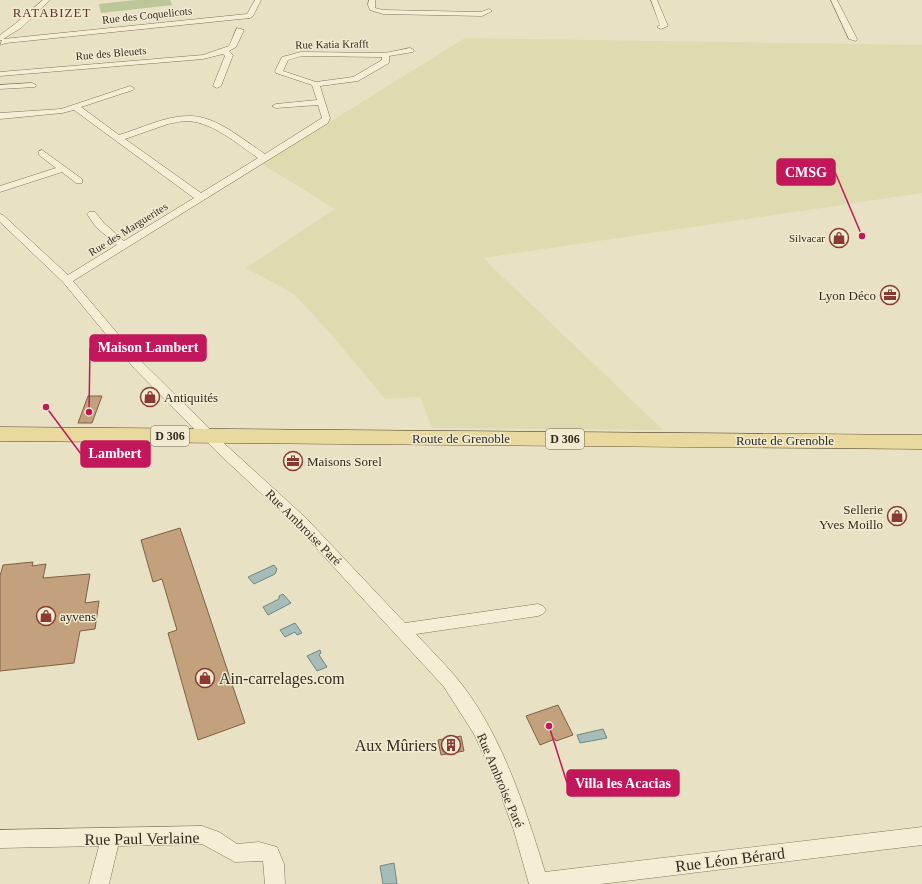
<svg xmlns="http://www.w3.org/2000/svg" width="922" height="884" font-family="'Times New Roman',serif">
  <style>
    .farmland { fill: #dedbb1 }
    .green { fill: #bcc698 }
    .water { fill: #a5bcb8; stroke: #6d8985 }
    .building { fill: #c3a17c; stroke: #7e6144 }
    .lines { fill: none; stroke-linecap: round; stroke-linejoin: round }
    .street-casing { stroke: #81735c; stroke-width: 1 }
    .primary-casing { stroke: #4f4130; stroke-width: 1 }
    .street { fill: #f5eed5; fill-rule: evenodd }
    .primary { fill: #e9d99e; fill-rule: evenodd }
    .labels { text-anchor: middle; stroke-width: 3; stroke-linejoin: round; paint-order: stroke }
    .far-street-label { font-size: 11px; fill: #332a1e; stroke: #f1ebd2 }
    .far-poi-label { font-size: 11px; fill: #332a1e; stroke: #f1ebd2; text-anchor: end }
    .shield { fill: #f1ebd2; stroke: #6c6454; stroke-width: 1 }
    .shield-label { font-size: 12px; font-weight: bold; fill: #332a1e }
    .far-quarter-label { font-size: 13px; letter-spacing: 1px; fill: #5b3322; stroke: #f1ebd2 }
    .poi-label { font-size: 13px; fill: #332a1e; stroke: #f1ebd2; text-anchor: start }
    .street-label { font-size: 13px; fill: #332a1e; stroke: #f1ebd2 }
    .near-poi-label { font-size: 16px; fill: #332a1e; stroke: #f1ebd2; text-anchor: start }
    .near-street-label { font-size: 16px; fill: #332a1e; stroke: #f1ebd2 }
    .leader { fill: none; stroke: #c2185b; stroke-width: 1.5 }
    .callout-dot { fill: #c2185b; stroke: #f1ebd2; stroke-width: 1.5 }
    .callout { fill: #c2185b; stroke: #c2185b; stroke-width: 1.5 }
    .callout-label { font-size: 14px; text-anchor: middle; font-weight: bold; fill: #fff }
  </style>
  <rect width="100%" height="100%" fill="#e9e1c3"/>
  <!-- farmland -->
  <path class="farmland" d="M465,38L922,45V193L483,258L663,430L432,428L420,397L385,399L329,332L294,294L246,268L335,209L262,164Z"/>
  <!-- green -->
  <path class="green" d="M136,0H170L172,5L101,13L99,4Z"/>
  <!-- water -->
  <path class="water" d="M274,565L277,569L275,574L254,584L248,577Z
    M283,594L291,603L268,615L263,607L279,599V596Z
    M295,623L302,633L297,635L295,632L285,637L280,630Z
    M320,650L321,653L319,655L327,667L317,671L307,656Z
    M603,729L607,738L580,743L577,735Z
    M394,863L397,884H383L380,866Z"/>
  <!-- building -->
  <path class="building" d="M88,396H102L92,423H78Z
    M180,528L245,723L198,740L168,633L177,630L162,579L153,582L141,540Z
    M33,562L32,566L46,564L43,578L90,574L85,603L99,601L95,629L80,631L74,663L0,671V576L3,565Z
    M558,705L573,735L556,741L555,739L540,745L526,716Z
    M461,736L464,751L441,755L438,740Z"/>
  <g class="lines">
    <!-- street casing -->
    <g class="street-casing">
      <path id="street" d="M43,0H50L21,28L3,39L247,14L255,0H261L253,16L250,18L6,43L0,45L2,40H0V35L15,24Z
        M369,0H375V8L383,10L481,12L489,9L492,11L482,16L383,14L370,10L368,5Z
        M651,0H657L668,26L661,29L657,27L660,25Z
        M831,0H837L857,39L856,41L849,39Z
        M237,28L244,30L236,47L229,51L233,55L221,86L217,88L213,86L225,56L223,54L203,59L0,76V72L203,55L229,46Z
        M410,48L414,50L413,52L389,56V63L358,81L320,86L330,118L328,123L73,281L141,361L227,446L305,517L405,623L538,604L543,606L546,610L543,614L538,616L416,634C429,648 443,662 455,676C500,729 525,807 545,872L922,827V845L601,884H529L514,831L495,779L474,734L444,687L295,525L217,452L133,367L63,282L0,222V214L3,215L68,275L117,245L96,227L87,214L89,212H95L104,223L124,241L194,198L74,110L62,113L0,119V113L61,109L130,86L134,88L133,90L81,107L119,135C142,128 167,115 191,116C218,117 243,140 265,154L322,118L318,105L276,108L272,106L276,104L317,100L312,85L276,73L275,71L282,57L301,52L385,53ZM302,56L382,57V60L353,77L316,82L283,71L288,60ZM184,121C211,120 237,144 258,158L201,193L125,139L168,124Z
        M32,83L36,85L35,87L0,89V85Z
        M42,150L82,179V183H76L62,172L0,192V186L56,168L39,155V151Z
        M202,826L219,832L237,844L259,842L277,847L284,864L285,884H265L263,861L235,862L202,844L118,846L109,884H89L99,846L0,848V830Z"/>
    </g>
    <!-- primary casing -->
    <g class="primary-casing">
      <path id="primary" d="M0,427L922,435V449L0,441Z"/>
    </g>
    <!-- street -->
    <use href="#street" class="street"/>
    <!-- primary -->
    <use href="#primary" class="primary"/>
  </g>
  <!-- icons -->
  <defs>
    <g id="shop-ring" transform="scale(1)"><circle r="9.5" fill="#f1ebd2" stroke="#8a3a32" stroke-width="1.5"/><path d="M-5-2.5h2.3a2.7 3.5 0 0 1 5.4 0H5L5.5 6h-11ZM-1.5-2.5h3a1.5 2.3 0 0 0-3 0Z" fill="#8a3a32"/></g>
    <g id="office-ring" transform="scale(1)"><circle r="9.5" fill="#f1ebd2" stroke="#8a3a32" stroke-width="1.5"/><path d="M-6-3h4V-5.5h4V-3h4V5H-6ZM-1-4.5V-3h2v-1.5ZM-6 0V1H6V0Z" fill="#8a3a32"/></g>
    <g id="building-ring" transform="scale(1)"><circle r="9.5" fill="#f1ebd2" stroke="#8a3a32" stroke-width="1.5"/><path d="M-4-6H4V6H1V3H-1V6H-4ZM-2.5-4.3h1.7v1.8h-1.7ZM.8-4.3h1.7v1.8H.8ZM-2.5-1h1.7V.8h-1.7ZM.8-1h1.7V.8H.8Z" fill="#8a3a32"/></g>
  </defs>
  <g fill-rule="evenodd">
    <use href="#shop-ring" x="839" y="238"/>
    <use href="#office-ring" x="890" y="295"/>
    <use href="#shop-ring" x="150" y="397"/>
    <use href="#office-ring" x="293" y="461"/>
    <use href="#shop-ring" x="897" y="516"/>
    <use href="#shop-ring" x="46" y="616"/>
    <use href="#shop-ring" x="205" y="678"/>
    <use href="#building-ring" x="451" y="745"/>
  </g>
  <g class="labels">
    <!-- far-street labels -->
    <g class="far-street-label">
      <text transform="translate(147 15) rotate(-6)" y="4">Rue des Coquelicots</text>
      <text transform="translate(332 44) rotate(-1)" y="4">Rue Katia Krafft</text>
      <text transform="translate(111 53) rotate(-5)" y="4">Rue des Bleuets</text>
      <text transform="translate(128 229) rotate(-32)" y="4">Rue des Marguerites</text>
    </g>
    <!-- far-poi labels -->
    <g class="far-poi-label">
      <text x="825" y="242">Silvacar</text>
    </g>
    <!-- shield labels -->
    <g class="shield">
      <rect x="151" y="426" width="38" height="20" rx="3"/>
      <rect x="546" y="429" width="38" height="20" rx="3"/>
    </g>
    <g class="shield-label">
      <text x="170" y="440">D 306</text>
      <text x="565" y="443">D 306</text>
    </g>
    <!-- far-quarter labels -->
    <g class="far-quarter-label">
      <text x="52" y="17">RATABIZET</text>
    </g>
    <!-- poi labels -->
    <g class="poi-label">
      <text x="876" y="300" text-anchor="end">Lyon Déco</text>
      <text x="164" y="402">Antiquités</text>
      <text x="307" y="466">Maisons Sorel</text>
      <text x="883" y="514" text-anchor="end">Sellerie<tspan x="883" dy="15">Yves Moillo</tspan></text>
      <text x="60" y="621">ayvens</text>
    </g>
    <!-- street labels -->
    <g class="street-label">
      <text x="461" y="443">Route de Grenoble</text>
      <text x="785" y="445">Route de Grenoble</text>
      <text transform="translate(304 527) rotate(45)" y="5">Rue Ambroise Paré</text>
      <text transform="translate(501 780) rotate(67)" y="5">Rue Ambroise Paré</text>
    </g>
    <!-- near-poi labels -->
    <g class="near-poi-label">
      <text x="219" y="684">Ain-carrelages.com</text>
      <text x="437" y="751" text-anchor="end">Aux Mûriers</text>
    </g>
    <!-- near-street labels -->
    <g class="near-street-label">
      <text transform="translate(142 838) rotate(-1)" y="6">Rue Paul Verlaine</text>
      <text transform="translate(730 859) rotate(-7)" y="6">Rue Léon Bérard</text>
    </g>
  </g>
  <!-- callouts -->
  <path class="leader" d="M862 236L835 172M89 412L90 348M46 407L81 454M549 726L567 783"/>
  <g class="callout-dot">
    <circle cx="862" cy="236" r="4"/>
    <circle cx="89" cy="412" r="4"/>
    <circle cx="46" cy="407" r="4"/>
    <circle cx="549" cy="726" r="4"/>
  </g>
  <g class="callout">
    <rect x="777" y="159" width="58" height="26" rx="4"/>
    <rect x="90" y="335" width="116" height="26" rx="4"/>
    <rect x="81" y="441" width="69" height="26" rx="4"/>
    <rect x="567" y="770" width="112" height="26" rx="4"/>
  </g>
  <g class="callout-label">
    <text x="806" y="177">CMSG</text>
    <text x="148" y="352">Maison Lambert</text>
    <text x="115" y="458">Lambert</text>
    <text x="623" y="788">Villa les Acacias</text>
  </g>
</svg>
